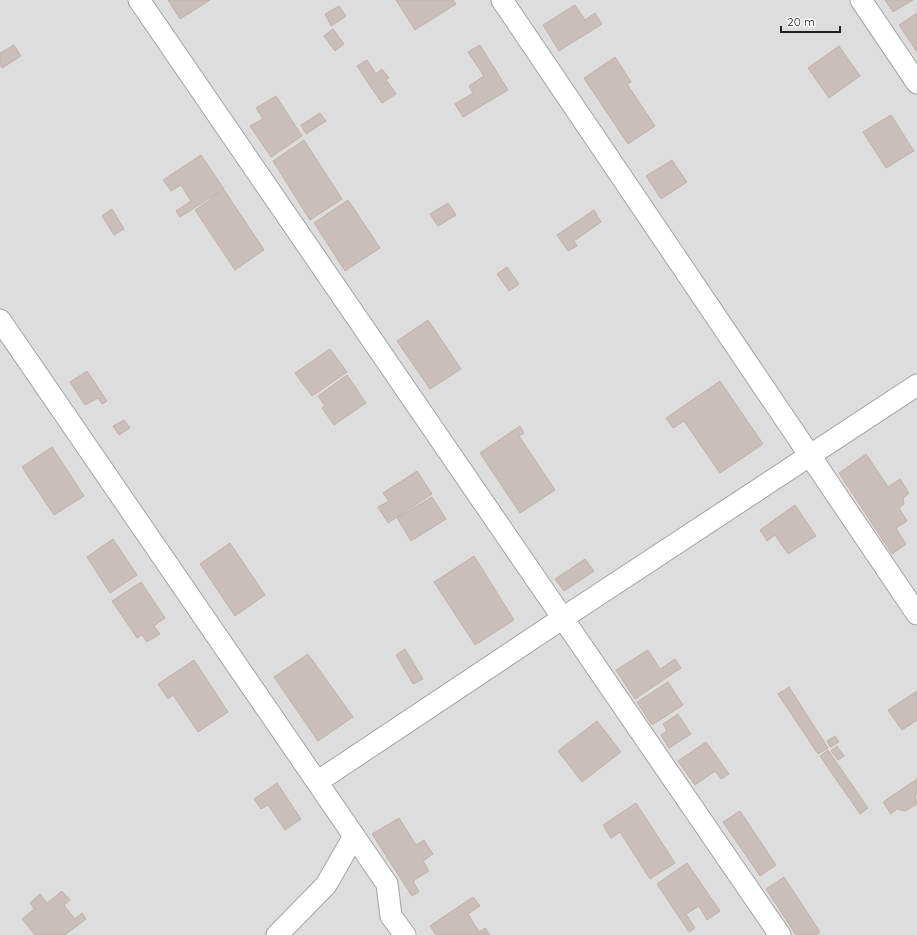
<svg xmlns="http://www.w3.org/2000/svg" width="917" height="935" font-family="Quicksand,sans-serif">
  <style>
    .residential { fill: #dedddd }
    .building { fill: #c9beb9; stroke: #c3b1a8 }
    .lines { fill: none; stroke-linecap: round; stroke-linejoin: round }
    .minor-casing { stroke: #a4a4a4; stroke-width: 23 }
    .minor { stroke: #fff; stroke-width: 21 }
  </style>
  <rect width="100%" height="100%" fill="#f1ece6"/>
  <!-- residential -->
  <path class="residential" d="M0,0H917V935H0Z"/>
  <!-- building -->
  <path class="building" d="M168,0H210L180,19Z
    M396,0H453L456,4L415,30Z
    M885,0H913L893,12Z
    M575,5L585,20L595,13L602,24L559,51L543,25Z
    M339,6L346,16L331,26L325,14Z
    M917,13V52L899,25Z
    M333,29L344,44L335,51L324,36Z
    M14,45L21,56L2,68L0,65V53Z
    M480,45L508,90L463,117L455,104L473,93L469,86L484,76L468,52Z
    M839,46L860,76L829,98L808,68Z
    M615,57L631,82L627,84L655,126L628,144L584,78Z
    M367,60L376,74L382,69L389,78L372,89L357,66Z
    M387,81L396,94L382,103L373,90Z
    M276,96L302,136L271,157L250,126L263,119L256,108Z
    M320,113L326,121L306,134L301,125Z
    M891,115L914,151L886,168L863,132Z
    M304,140L342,199L310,220L273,161Z
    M201,155L224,189L180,217L176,211L191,201L181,185L171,191L163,180Z
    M672,160L687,182L661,199L646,176Z
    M224,190L264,250L235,270L195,210Z
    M348,200L380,248L345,271L314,223Z
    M448,203L456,215L438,226L430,214Z
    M112,209L124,229L114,235L102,216Z
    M594,210L601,222L574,241L577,246L568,251L557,235Z
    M507,267L519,284L509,291L497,274Z
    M428,320L461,369L430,389L397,341Z
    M330,349L347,372L312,396L295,373Z
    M87,371L107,401L102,404L98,398L85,405L70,382Z
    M347,375L366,403L334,425L322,408L325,406L318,396Z
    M720,381L763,444L720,473L684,421L673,428L666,418Z
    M124,420L130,428L119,435L113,426Z
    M520,426L524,433L519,436L555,490L520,513L480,453Z
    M52,447L84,496L54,515L22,467Z
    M866,454L888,487L900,479L909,493L903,498L904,504L899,508L907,521L896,528L906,544L892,554L839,473Z
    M417,471L432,494L388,523L378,507L389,501L383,493Z
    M432,497L446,519L411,541L397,518Z
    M795,505L816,536L788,554L775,535L767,541L760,530Z
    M113,539L137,575L110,593L87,557Z
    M230,543L265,595L235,616L200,564Z
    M474,556L514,620L475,645L434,582Z
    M585,559L594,571L564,591L555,579Z
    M141,582L165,618L154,626L160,634L147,642L142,635L137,638L112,601Z
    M405,649L423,679L413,684L396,655Z
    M648,650L660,669L675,659L681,668L635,699L616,670Z
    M308,654L353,717L318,741L274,677Z
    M194,660L228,712L198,732L173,695L168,699L158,684Z
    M668,682L683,705L652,725L637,702Z
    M789,687L828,748L818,754L778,694Z
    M917,691V720L902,730L888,710Z
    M678,714L691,734L669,748L661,735L667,731L663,724Z
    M597,721L621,752L582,782L558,751Z
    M835,736L839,742L830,747L827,741Z
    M706,742L729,774L721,779L715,771L695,785L678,761Z
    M837,746L844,756L838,760L831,751Z
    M828,750L868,808L860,814L820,756Z
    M917,779V794L915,795L917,804L905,811L897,809L891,814L883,802Z
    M277,783L301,819L285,830L268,805L261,809L254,799Z
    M636,803L675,863L650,879L620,832L611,838L603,825Z
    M740,811L776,865L760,876L723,822Z
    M399,818L416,845L424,840L433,854L423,861L429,871L413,881L419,892L412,896L372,834Z
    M687,863L720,911L707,920L699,906L686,914L695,928L689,932L657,884Z
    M784,877L820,932L816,935H796L766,889Z
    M62,891L70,900L64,905L75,919L82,913L86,919L65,935H35L22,919L34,909L30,903L40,894L47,903Z
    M473,897L480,906L468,914L479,932L485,928L490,935H436L430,926Z"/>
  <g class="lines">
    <!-- minor casing -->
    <g class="minor-casing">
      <path id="minor" d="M139,0L780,935
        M502,0L917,614
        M861,0L917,83
        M0,320L387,884L391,916L405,935
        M317,782L563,618L917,385
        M277,935L326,885L354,836"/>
    </g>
    <!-- minor -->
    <use href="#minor" class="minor"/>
  </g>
  <!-- scale -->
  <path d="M781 26v6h59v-6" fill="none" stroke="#202020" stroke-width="2"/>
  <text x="787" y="26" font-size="12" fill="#202020" stroke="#ffffff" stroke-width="3" paint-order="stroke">20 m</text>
</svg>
